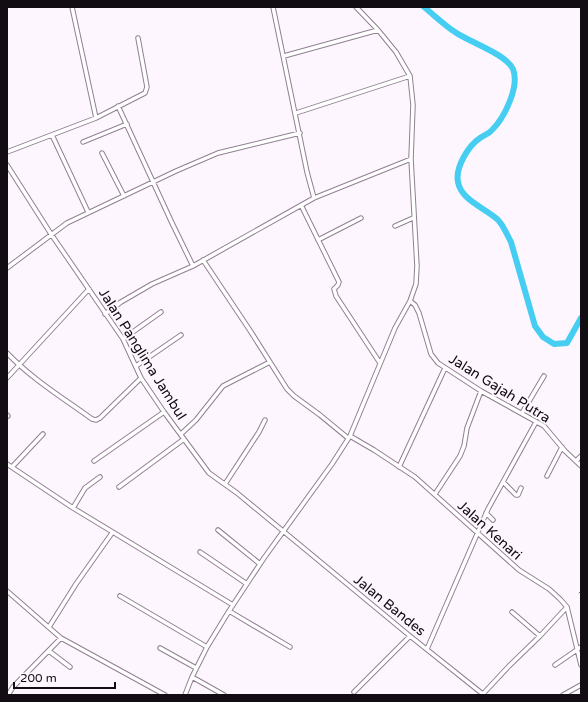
<svg xmlns="http://www.w3.org/2000/svg" width="588" height="702" font-family="'Varela Round',sans-serif">
  <style>
    .lines { fill: none; stroke-linecap: round; stroke-linejoin: round }
    .stream { stroke: #3694af; stroke-width: 1 }
    .river { stroke: #46cef2; stroke-width: 6 }
    .street-casing { stroke: #908092; stroke-width: 5.5 }
    .street { stroke: #fff; stroke-width: 3.5 }
    .labels { text-anchor: middle; stroke-width: 4; stroke-linejoin: round; paint-order: stroke }
    .street-label { font-size: 14px; fill: #120c13; stroke: #fef6fe }
  </style>
  <rect width="100%" height="100%" fill="#fef6fe"/>
  <g class="lines">
    <!-- stream -->
    <path class="stream" d="M579,593L581,591"/>
    <!-- river -->
    <path class="river" d="M424,7C434,15 444,25 455,32C469,42 506,54 513,69C520,87 504,118 492,130C489,134 484,135 480,138C468,146 455,168 458,182C461,200 485,208 497,219C503,224 507,235 511,242L535,326L543,337L554,344L567,343L581,318"/>
    <!-- street casing -->
    <g class="street-casing">
      <path id="street" d="M72,7L96,118
        M273,7L307,172L314,198
        M284,56L378,30
        M118,106L172,223L193,266
        M296,113L410,76
        M52,135L88,212
        M83,142L127,124
        M7,152L96,118L145,93L147,87L138,38
        M102,153L124,196
        M7,165L51,234L123,339L141,378L164,412L209,473L237,493L410,636L484,695
        M301,205L339,282L338,285L334,289L336,296L380,363
        M395,226L413,218
        M318,240L361,218
        M203,260L251,332L287,389L294,396L320,415L348,438
        M7,268L67,223L176,171L218,153L300,133
        M410,301L415,305L419,313L431,354L438,363L481,391L544,426L565,451L581,466
        M105,314L121,302L152,284L193,266L314,198L411,159
        M123,339L161,312
        M7,353C32,379 63,398 92,419L96,420L100,418L141,378
        M136,366L181,335
        M7,378L89,289
        M522,413L544,376
        M7,415L8,416
        M181,434L196,420L223,386L270,362
        M350,436L374,450L415,477L519,570L549,589L560,599L567,607L581,665
        M94,461L164,412
        M576,461L581,456
        M7,464L73,508L233,605
        M12,467L43,434
        M399,467L445,368
        M547,476L562,447
        M503,482L516,495H518L521,488
        M225,484L259,432L265,420
        M119,487L184,439
        M435,494L460,456L464,446L467,428L481,391
        M73,508L85,488L100,477
        M486,513L493,520
        M218,530L260,564
        M200,552L247,584
        M7,591L61,638L165,695
        M120,596L207,647
        M229,611L290,647
        M512,612L540,636
        M49,627L76,584L112,533
        M160,648L196,668
        M427,649L488,509L536,422
        M49,651L70,667
        M555,665L581,647
        M192,677L224,695
        M354,692L410,636
        M8,695L13,687L61,638
        M185,695L192,677L207,647L229,611L264,558L332,464L350,436L395,328L410,301L416,284L417,266L411,159L413,105L410,76L396,52L378,30L356,7
        M482,695L509,666L540,636L567,607
        M563,695L581,685"/>
    </g>
    <!-- street -->
    <use href="#street" class="street"/>
  </g>
  <g class="labels">
    <!-- street labels -->
    <g class="street-label">
      <text transform="translate(143 354) rotate(58)" y="5">Jalan Panglima Jambul</text>
      <text transform="translate(500 388) rotate(32)" y="5">Jalan Gajah Putra</text>
      <text transform="translate(490 530) rotate(42)" y="5">Jalan Kenari</text>
      <text transform="translate(390 605) rotate(39)" y="5">Jalan Bandes</text>
    </g>
  </g>
  <!-- border -->
  <rect width="588" height="702" fill="none" stroke="#120c13" stroke-width="16"/>
  <!-- scale -->
  <path d="M14 682v6h101v-6" fill="none" stroke="#120c13" stroke-width="2"/>
  <text x="20" y="682" font-size="12" fill="#120c13" stroke="#fef6fe" stroke-width="3" paint-order="stroke">200 m</text>
</svg>
